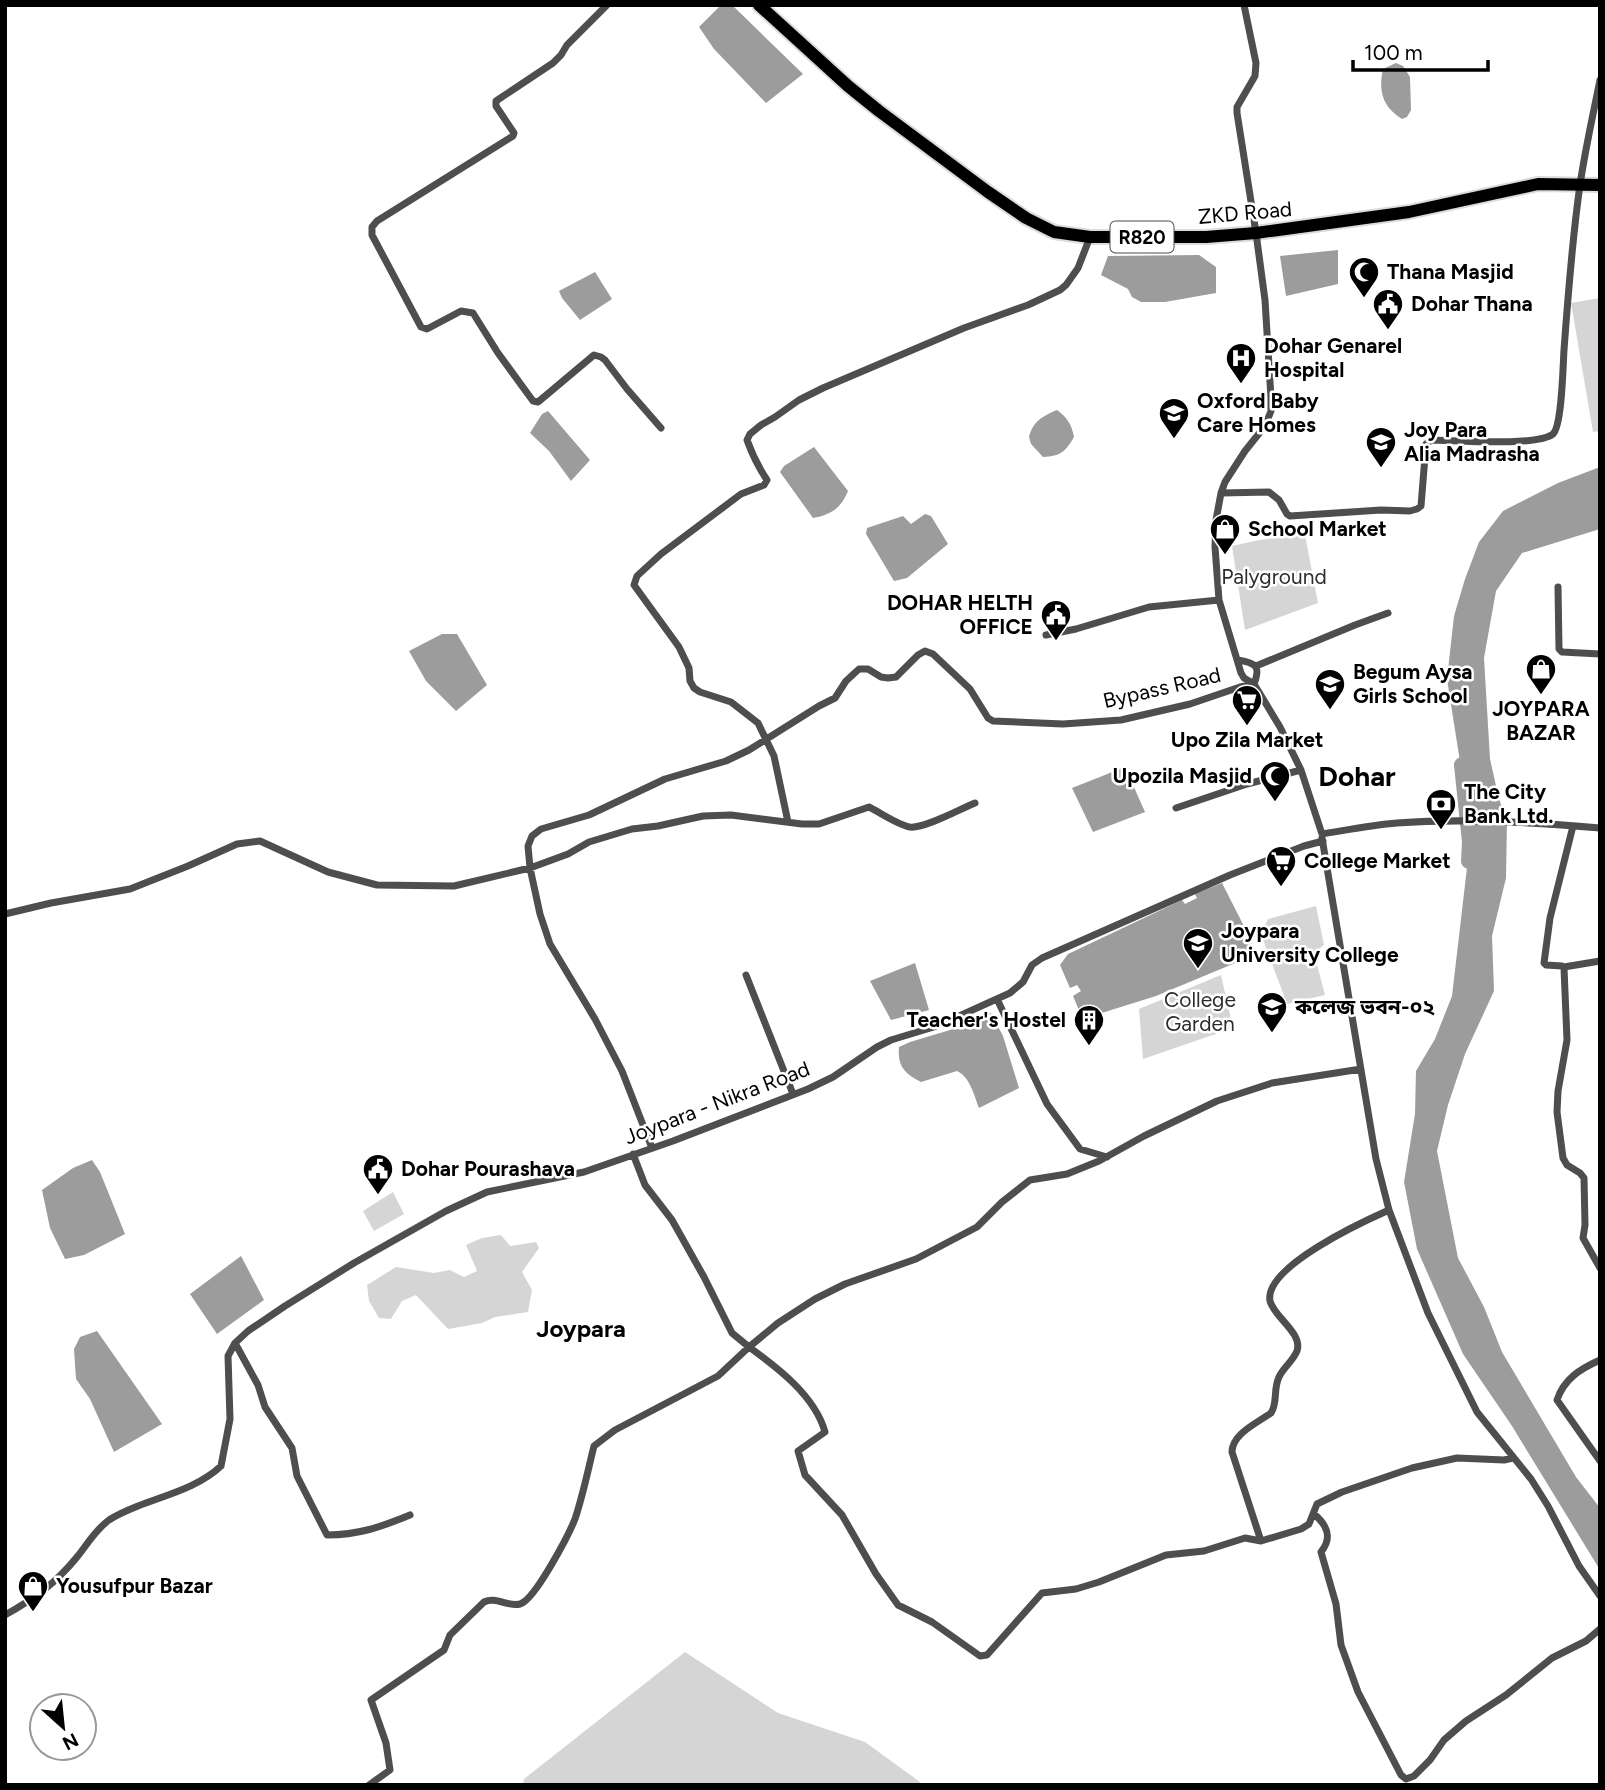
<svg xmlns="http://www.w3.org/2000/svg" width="1605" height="1790" font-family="Figtree,'Noto Sans Bengali',sans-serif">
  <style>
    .green { fill: #d5d5d5 }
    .water { fill: #9c9c9c }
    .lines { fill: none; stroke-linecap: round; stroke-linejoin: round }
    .river { stroke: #9c9c9c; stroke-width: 16 }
    .primary-casing { stroke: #dbdbdb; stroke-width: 16 }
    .minor { stroke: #4e4e4e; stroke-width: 7 }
    .primary { stroke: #000; stroke-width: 12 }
    .labels { text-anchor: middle; stroke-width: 5; stroke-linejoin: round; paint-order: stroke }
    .shield { fill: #fff; stroke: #4c4c4c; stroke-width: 2 }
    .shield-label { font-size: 19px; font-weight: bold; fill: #000 }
    .street-label { font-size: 21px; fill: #000; stroke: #fff }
    .poi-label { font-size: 21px; font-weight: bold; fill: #000; stroke: #fff; text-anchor: start }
    .park-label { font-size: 21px; fill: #2c2c2c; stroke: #fff }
    .quarter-label { font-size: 24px; font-weight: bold; fill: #000; stroke: #fff }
    .district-label { font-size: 28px; font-weight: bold; fill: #000; stroke: #fff }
  </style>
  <rect width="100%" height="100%" fill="#fff"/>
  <!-- green -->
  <path class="green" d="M1600,298V431L1593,432L1571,303Z
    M1305,535L1318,603L1245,630L1232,546L1259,540Z
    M1316,906L1324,945L1314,953L1325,995L1287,1004L1261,934L1268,919Z
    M1221,975L1233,1028L1143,1059L1139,1009Z
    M393,1192L404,1214L374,1231L363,1211Z
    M501,1235L510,1246L536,1242L539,1248L522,1272L532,1290L528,1312L495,1317L482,1323L448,1329L416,1295L402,1301L391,1319L379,1318L369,1301L367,1285L396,1267L434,1273L450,1270L464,1277L477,1271L466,1245L482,1238Z
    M685,1652L778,1713L865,1742L920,1782L917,1785H523L524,1779Z"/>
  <!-- water -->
  <path class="water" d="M721,5H732L803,74L766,103L714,49L699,27Z
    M1396,63L1403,66L1410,77L1411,110L1407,117L1402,119C1383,107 1378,92 1383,69Z
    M1338,250V284L1286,296L1280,256Z
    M1199,255L1216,267V293L1165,302H1141L1132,297L1128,289L1101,275L1108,256Z
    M595,272L612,299L580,320L562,298L559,291Z
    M1057,410C1067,417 1072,425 1074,437C1065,452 1061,456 1043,457L1031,444L1029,437C1033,421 1043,416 1057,410Z
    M548,411L590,460L571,481L549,451L530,433L542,414Z
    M814,447L848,491C841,508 831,515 813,518L780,472L784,466Z
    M1600,467V529L1522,553L1496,591L1484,658L1490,759L1499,799L1507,821L1506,878L1492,936L1494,991L1465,1054L1448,1105L1437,1151L1458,1258L1484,1307L1502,1352L1576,1477L1600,1508V1570L1512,1426L1463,1354L1417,1249L1404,1182L1415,1114L1416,1071L1435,1039L1452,996L1470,842L1464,787L1447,679L1454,616L1465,579L1479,542L1503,511L1558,483Z
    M925,514L931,516L948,544L907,578L894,581L866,534L867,528L903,516L911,524Z
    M442,634H457L487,685L456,711L426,681L409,651Z
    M1125,767L1145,812L1093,832L1072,788Z
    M1222,883L1251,940L1252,956L1156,996L1092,1016L1081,1015L1073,996L1081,991L1077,985L1070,988L1060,965L1068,954L1182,900L1185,904L1197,898L1195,894Z
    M915,963L929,1010L891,1020L870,981Z
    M991,1013L1003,1036L1019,1088L979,1108C974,1095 970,1077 957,1071L921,1082C905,1074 897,1066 899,1047L910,1042L950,1030Z
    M92,1160L100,1172L125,1234L84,1255L65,1259L50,1228L42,1190L73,1168Z
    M241,1256L264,1300L217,1334L190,1294Z
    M97,1331L162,1424L114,1452L90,1399L76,1379L74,1349L80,1337Z"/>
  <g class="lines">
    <!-- river -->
    <path class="river" d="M1462,765L1470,842L1469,861"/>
    <!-- primary casing -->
    <g class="primary-casing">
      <path id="primary" d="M759,5L848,86L879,111L988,192L1026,218L1054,232L1090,237H1206L1256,233L1409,212L1538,184L1600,185"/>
    </g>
    <!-- minor -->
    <path class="minor" d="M607,5L567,45L561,55L553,63L496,101V106L514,133L513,136L377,221L372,227V235L421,327L427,329L461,311L473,313L498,353L533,401L538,402L594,355L601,357L605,360L627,389L661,428
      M1244,5L1256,63L1255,76L1237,107V113L1256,233L1265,300L1271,398V411L1265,426L1245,451L1225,482L1221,493L1216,520L1215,547L1219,600L1241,673L1244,678L1254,684L1280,727L1301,770L1322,834C1347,830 1372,825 1397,823C1464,818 1532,822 1600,828
      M1221,493L1269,492L1279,500L1287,514L1290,516L1381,510L1410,511L1417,509L1421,506L1426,444L1431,440C1453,440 1537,447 1553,434C1562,426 1563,365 1564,350C1568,295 1572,240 1580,185C1585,150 1593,115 1600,80
      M1558,587L1559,649L1562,652L1600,654
      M1046,635L1076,629L1149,607L1219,600
      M1256,666L1355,625L1388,613
      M1176,808L1247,784L1301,770
      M788,822L774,756L758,723L731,702L700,692L694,688L690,681L689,668L679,647L634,585L637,576L661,554L741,494L764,485L767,480C759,468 752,454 747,440L750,434L761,425L775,417L799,400L823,388L964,328L1028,305L1060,290L1066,285L1078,268L1090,237
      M1573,826L1550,918L1544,963L1546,965L1562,966L1564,968L1567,1040L1558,1091L1557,1112L1563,1158L1567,1165L1580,1173L1584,1178L1585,1225L1583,1238L1600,1268
      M1322,838L1376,1159L1389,1210L1428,1313L1477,1412L1531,1479L1548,1506L1579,1566L1600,1596
      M5,914L51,903L130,889L188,866L237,844L260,841L328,872L377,885L454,886L530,868L568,854L589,842L632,829L658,826L703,816L731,815L802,824H819L869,807C881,813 898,825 910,827C924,829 960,809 975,803
      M1564,967L1600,961
      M746,975L793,1094
      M997,999L1047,1104L1080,1149L1107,1157
      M652,1148L622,1071L595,1019L550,944L540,914L530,868L528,846L532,836L541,829L589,815L665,779L726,761L749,750L819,706L835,698L846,681L859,669H868L881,677L888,678L896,677L918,655L925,651L933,654L970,689L988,718L993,721L1063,724L1121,720L1190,704L1240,687L1254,684C1261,666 1256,663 1238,660
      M633,1154L645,1185L672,1220L704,1277L732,1333L749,1347L778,1323L815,1299L845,1284L916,1259L977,1227L1002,1202L1030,1180L1067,1174L1099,1161L1144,1136L1217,1101L1272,1083L1361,1069
      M235,1343L258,1385L265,1407L292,1448L297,1476L327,1535C358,1535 381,1527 410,1515
      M1600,1360C1580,1369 1564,1379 1557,1400L1600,1461
      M1314,1514C1327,1525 1333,1537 1321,1552L1336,1604L1341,1645L1358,1692L1401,1775L1406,1779L1414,1776L1430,1760L1444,1740L1466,1721L1506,1695L1552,1658L1586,1641L1600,1629
      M1261,1541L1232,1452C1232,1434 1257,1423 1271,1413C1278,1403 1273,1389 1279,1377C1283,1368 1293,1361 1297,1351C1303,1333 1274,1317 1270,1301C1264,1267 1362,1222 1389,1210
      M5,1615C34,1599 56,1583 77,1557C87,1545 95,1530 109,1520C118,1514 128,1510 138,1506C166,1495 199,1487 221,1466L230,1419L228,1356L235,1343L248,1331L285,1306L354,1263L446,1211L487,1192L584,1172L673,1141L808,1089L833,1077L877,1047L891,1040L937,1026L1010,993L1023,982L1032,965L1042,958L1230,875L1304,846L1323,841
      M369,1785L390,1770L386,1743L371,1700L444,1650L450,1635L484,1602C496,1596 507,1607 520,1604C535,1600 569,1534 575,1519C583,1495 588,1470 594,1446L615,1430L718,1376L749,1347C778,1368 815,1396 825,1432L798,1451L805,1475L842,1515L876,1574L898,1605L932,1622L980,1656L987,1655L1042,1593L1076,1589L1099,1582L1166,1555L1204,1551L1245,1538L1261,1541L1301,1529L1309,1524L1317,1504L1342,1492L1412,1468L1457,1458L1504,1460L1513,1458"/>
    <!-- primary -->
    <use href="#primary" class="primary"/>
  </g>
  <!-- icons -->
  <defs>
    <g id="mosque-pin" transform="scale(1.575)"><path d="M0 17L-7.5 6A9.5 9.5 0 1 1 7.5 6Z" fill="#000" stroke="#fff"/><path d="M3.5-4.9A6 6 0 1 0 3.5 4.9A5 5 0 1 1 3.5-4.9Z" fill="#fff"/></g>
    <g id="civic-pin" transform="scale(1.575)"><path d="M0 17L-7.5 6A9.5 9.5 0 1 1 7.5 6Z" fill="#000" stroke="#fff"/><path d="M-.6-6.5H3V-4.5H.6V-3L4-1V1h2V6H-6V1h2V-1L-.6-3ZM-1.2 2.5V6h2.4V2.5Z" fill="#fff"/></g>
    <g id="hospital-pin" transform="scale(1.575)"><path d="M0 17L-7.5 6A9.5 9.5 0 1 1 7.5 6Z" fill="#000" stroke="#fff"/><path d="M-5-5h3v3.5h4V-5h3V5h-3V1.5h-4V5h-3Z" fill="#fff"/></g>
    <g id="school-pin" transform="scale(1.575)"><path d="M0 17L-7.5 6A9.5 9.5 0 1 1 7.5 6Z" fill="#000" stroke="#fff"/><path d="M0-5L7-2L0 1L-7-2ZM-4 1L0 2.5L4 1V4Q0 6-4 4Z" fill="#fff"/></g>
    <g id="university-pin" transform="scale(1.575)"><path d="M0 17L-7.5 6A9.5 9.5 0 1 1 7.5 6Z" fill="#000" stroke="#fff"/><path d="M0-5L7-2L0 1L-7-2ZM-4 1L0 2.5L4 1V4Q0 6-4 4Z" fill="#fff"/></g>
    <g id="shop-pin" transform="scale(1.575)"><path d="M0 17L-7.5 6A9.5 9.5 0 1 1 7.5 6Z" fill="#000" stroke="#fff"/><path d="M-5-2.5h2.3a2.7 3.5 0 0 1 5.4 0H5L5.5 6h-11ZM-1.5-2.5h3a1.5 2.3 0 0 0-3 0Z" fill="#fff"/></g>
    <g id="supermarket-pin" transform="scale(1.575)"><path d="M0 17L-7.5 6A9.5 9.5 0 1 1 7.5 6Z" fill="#000" stroke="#fff"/><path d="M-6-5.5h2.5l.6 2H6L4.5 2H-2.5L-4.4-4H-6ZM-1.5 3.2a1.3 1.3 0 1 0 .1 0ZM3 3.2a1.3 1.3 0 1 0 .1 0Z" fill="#fff"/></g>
    <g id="bank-pin" transform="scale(1.575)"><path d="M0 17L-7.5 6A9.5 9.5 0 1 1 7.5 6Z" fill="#000" stroke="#fff"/><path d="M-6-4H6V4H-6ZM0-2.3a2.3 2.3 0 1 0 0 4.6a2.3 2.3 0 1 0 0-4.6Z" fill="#fff"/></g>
    <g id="building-pin" transform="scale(1.575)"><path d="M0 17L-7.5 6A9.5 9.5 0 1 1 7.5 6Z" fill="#000" stroke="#fff"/><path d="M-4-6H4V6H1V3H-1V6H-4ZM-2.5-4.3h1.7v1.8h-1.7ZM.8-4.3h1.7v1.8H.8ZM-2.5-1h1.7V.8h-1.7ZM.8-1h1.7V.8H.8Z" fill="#fff"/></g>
  </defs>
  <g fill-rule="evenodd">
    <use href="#mosque-pin" x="1364" y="272"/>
    <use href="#civic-pin" x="1388" y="304"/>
    <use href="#hospital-pin" x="1241" y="358"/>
    <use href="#school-pin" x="1174" y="413"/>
    <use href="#university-pin" x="1381" y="442"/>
    <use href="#shop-pin" x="1225" y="529"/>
    <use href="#civic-pin" x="1056" y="615"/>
    <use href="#shop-pin" x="1541" y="669"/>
    <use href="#school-pin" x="1330" y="684"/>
    <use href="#supermarket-pin" x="1247" y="700"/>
    <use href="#mosque-pin" x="1275" y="776"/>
    <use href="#bank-pin" x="1441" y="804"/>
    <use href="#supermarket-pin" x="1281" y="861"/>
    <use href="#university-pin" x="1198" y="943"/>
    <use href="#university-pin" x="1272" y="1007"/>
    <use href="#building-pin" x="1089" y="1020"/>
    <use href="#civic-pin" x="378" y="1169"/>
    <use href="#shop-pin" x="33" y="1586"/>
  </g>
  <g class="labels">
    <!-- shield labels -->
    <rect class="shield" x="1110.5" y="221.5" width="63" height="31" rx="5"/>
    <g class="shield-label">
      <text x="1142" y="244">R820</text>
    </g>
    <!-- street labels -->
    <g class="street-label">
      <text transform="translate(1245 213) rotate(-5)" y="7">ZKD Road</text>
      <text transform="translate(1162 688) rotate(-13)" y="7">Bypass Road</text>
      <text transform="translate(717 1103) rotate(-21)" y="7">Joypara - Nikra Road</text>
    </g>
    <!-- poi labels -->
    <g class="poi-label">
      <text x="1387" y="279">Thana Masjid</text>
      <text x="1411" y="311">Dohar Thana</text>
      <text x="1264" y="353">Dohar Genarel<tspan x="1264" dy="24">Hospital</tspan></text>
      <text x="1197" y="408">Oxford Baby<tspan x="1197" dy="24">Care Homes</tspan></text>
      <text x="1404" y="437">Joy Para<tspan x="1404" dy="24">Alia Madrasha</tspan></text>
      <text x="1248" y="536">School Market</text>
      <text x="1033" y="610" text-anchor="end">DOHAR HELTH<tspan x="1033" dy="24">OFFICE</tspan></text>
      <text x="1353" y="679">Begum Aysa<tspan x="1353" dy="24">Girls School</tspan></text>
      <text x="1541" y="716" text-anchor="middle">JOYPARA<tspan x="1541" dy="24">BAZAR</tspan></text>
      <text x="1247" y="747" text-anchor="middle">Upo Zila Market</text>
      <text x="1252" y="783" text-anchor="end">Upozila Masjid</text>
      <text x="1464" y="799">The City<tspan x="1464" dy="24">Bank Ltd.</tspan></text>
      <text x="1304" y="868">College Market</text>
      <text x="1221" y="938">Joypara<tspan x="1221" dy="24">University College</tspan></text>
      <text x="1295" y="1014">কলেজ ভবন-০২</text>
      <text x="1066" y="1027" text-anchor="end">Teacher's Hostel</text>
      <text x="401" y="1176">Dohar Pourashava</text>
      <text x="56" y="1593">Yousufpur Bazar</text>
    </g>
    <!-- park labels -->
    <g class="park-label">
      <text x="1274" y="584">Palyground</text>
      <text x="1200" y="1007">College<tspan x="1200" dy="24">Garden</tspan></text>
    </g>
    <!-- quarter labels -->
    <g class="quarter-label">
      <text x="581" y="1337">Joypara</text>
    </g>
    <!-- district labels -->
    <g class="district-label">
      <text x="1357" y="786">Dohar</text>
    </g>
  </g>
  <!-- border -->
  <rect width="1605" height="1790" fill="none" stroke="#000000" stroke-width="14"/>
  <!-- north arrow -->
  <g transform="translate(63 1727) rotate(153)"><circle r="33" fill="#ffffff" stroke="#999999" stroke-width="2"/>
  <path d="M0-5L12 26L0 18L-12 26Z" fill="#000000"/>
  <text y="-10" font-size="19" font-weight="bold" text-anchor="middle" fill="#000000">N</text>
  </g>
  <!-- scale -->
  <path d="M1353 60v10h135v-10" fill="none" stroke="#000000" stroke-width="3.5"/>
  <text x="1364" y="60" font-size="21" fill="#000000" stroke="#ffffff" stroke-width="5" paint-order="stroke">100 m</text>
</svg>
